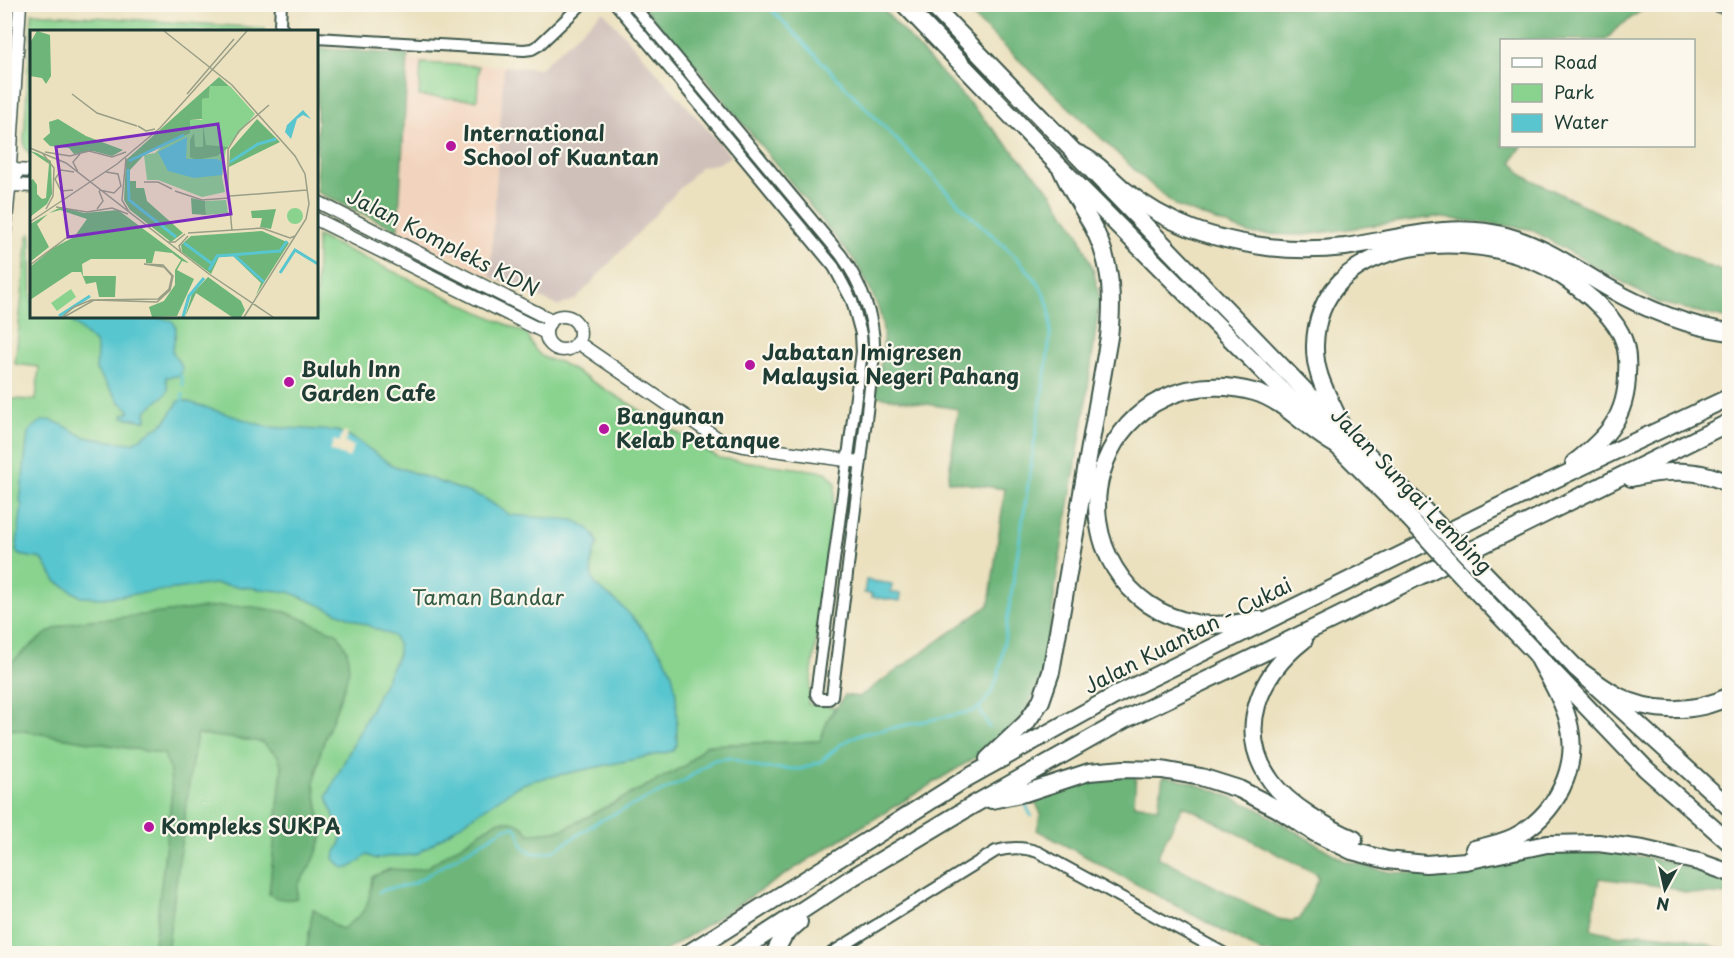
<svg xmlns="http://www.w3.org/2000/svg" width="1734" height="958" font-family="'Playpen Sans',sans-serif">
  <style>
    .built { fill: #f2d4be }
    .industrial { fill: #cfc0ba }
    .green { fill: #89d38f; stroke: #548862; stroke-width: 1.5 }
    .forest { fill: #6eb57a; stroke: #467957; stroke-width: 1.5; fill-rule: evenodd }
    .water { fill: #59c6cf; stroke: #3c8282; stroke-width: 1.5 }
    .pier { fill: #ebe1bf }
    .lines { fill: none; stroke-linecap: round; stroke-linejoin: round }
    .stream { stroke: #59c6cf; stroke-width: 3 }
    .minor-casing { stroke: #3e5649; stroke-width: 14 }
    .tertiary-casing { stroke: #3e5649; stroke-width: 15 }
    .primary-casing { stroke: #3e5649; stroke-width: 20 }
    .trunk-casing { stroke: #3e5649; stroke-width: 20 }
    .minor { stroke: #fff; stroke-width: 10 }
    .tertiary { stroke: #fff; stroke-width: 12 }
    .primary { stroke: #fff; stroke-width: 16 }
    .trunk { stroke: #fff; stroke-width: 16 }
    .primary-bridge-casing { stroke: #3e5649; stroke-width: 20; stroke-linecap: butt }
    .primary-bridge { stroke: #fff; stroke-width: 16 }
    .poi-dot { fill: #b5179e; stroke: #fbf7ec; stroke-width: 2 }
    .labels { text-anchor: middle; stroke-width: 4.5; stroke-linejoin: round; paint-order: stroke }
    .poi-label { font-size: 21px; font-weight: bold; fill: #1f3d34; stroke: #fbf7ec; text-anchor: start }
    .street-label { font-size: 21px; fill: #1f3d34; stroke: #fbf7ec }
    .park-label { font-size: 21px; fill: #345b46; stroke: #fbf7ec }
    .inset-river { fill: none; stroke: #59c6cf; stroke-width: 3 }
    .inset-road { fill: none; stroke: #999f87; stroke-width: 1.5 }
    .view { fill: #7b2cbf; fill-opacity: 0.15; stroke: #7b2cbf; stroke-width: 3 }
    .inset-edge { fill: none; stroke: #1f3d34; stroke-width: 3 }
  </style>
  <rect width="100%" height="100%" fill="#fbf7ec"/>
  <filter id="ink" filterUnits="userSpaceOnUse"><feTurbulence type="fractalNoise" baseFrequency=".0167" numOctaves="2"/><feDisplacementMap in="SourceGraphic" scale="12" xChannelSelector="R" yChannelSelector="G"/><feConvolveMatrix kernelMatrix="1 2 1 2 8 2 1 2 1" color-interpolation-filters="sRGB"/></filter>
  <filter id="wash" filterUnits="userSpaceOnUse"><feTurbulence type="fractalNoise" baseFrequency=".008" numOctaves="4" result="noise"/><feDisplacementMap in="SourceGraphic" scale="24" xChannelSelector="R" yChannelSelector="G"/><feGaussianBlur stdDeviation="1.35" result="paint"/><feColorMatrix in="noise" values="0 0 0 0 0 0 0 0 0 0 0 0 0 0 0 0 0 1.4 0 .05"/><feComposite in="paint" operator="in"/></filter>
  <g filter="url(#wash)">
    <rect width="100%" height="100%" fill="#ebe1bf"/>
    <!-- built -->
    <path class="built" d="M408,60L504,66L490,277L398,230Z"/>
    <!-- industrial -->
    <path class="industrial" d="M603,11L731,156L719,163L700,167L576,299L559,306L490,277L504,66L539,69Z"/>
    <!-- green -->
    <path class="green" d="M32,13L265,28V31L32,32L31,156L25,148L24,139Z
      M421,63L479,66L477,100L419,96Z
      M31,233L32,316H316L317,236L527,334C535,353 540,359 560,362L719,458L826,472L836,483L808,704L835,707L828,719L820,741L706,745L685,766L562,830L529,834L341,942L313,910L306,953H4V461L11,399L36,400L39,367L15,364L28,236Z"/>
    <!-- forest -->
    <path class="forest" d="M641,5H879L1050,191L1078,232L1093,269L1100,299L1085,410L1057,575L1045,668L1038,687L1023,715L991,748L833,844L662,953L306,954L313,909L337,927L343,929C348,923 353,921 358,917C370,906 370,893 372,877L390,869L410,870L426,868L496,822C511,819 520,821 529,834L562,830L685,766L706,745L820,741L828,719L845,695L859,697L989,605L1005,489L948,481L958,409L875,396C879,375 884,352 883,330C881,306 866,282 855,261L700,71Z
      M961,5H1649L1616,29L1606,40H1502V146H1522L1512,161L1522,175L1705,265L1729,274V319L1659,303L1530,229L1435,217L1304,235L1251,234L1176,206L1139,174Z
      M317,48L408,55L398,230L317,192Z
      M221,606L254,607L286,612L338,634L347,650L349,669L345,685L321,750L314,783L323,835L314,860L298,885L297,898C287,901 278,900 269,894L282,767L278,756L262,742L197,734L191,768L167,953H153L172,791L169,767L164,754L5,728V668C44,635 52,620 107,619Z
      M1136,774L1134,804L1158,808L1163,776L1180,779L1216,791L1256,808L1345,861L1389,872L1434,875L1554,852H1616L1670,862L1729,882V895L1686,893L1674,888L1599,878L1591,929L1620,936L1641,933L1686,938L1729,951V953H1263L1037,830L1041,814L1035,801L1061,787L1091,777ZM1183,805L1317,874L1318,880L1300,919L1292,921L1278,919L1157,857Z"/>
    <!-- water -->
    <path class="water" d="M67,317C82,316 168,313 174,323C179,329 173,344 172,350C175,361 188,366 179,376L166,377L168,390L166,394L146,411L147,419L144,421L123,417L124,414L129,413V410L119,401L96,370L97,349L95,343Z
      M182,400L268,427L337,431L355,439L392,465L484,498L510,515L573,520C584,524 594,532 598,543C593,553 589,568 593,579C596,589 608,594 616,601C631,614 657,645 667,662C680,687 676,717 677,744L673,751L531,781L518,786L417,854C403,857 390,855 376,859L367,855L350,868H343L334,859C334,852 339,849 341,842C343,835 329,806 327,796L398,655V644L393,636L289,592L214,584L103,598L81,597L56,581L42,559L19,555L16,551L22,505L20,502L28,433C48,405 66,431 86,437C101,440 118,442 133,443L165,422L179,401Z
      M866,580L892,584L891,592L901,594L900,601L871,597L872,594L864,593Z"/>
    <!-- pier -->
    <path class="pier" d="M344,431L348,433L345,443L354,446L349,458L330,451L334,440L339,442Z"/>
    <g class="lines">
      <!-- stream -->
      <path class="stream" d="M181,375L183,385
        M182,400L183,394
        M979,708L989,727
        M1026,805L1031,816
        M379,892C389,886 403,888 414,883L505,828L515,827C520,832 519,835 521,841C526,856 542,855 555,850L597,822L684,781L713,760L730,758L761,768L801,769L820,762L840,745L858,735L973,711C989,702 996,685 1000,668L1046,368C1049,343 1056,315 1043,292C1028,263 989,234 965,210C898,142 833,73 766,4"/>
    </g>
  </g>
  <g filter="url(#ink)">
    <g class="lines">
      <!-- minor casing -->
      <g class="minor-casing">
        <path id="minor" d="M281,4L280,24L284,32
          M616,4L834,267L852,301L861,334L862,352L816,694L820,699H829L832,696L874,355C876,319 861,283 841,255L632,4
          M316,38L524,50L532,49L539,45L582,4
          M830,954L996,851C1010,847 1024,847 1038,852L1225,954"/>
      </g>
      <!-- tertiary casing -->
      <g class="tertiary-casing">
        <path id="tertiary" d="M1719,6L1724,4
          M4,163L14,169C18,179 15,187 4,191
          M10,165L20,4
          M14,170L32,171
          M14,185L32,186
          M316,201L551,320
          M316,219L546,333
          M4,241L9,189
          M546 333a17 17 0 1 1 34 0a17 17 0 1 1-34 0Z
          M577,342L720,440L744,446L860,462"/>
      </g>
      <!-- primary casing -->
      <g class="primary-casing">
        <path id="primary" d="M904,4L1061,168L1409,518
          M931,4L1343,430L1420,506
          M1493,582L1575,667L1730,808
          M1479,594L1646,769L1730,843"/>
      </g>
      <!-- trunk casing -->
      <g class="trunk-casing">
        <path id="trunk" d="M1076,153C1095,160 1108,176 1123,189C1168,225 1211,239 1268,247C1293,250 1320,250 1345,247C1398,239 1452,221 1506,236C1543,246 1574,268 1607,287C1645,309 1686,326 1730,332
          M1343,430C1332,400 1314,379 1315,345C1318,239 1455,229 1531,260C1555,269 1573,283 1592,299C1603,309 1614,320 1621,334C1627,346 1628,361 1627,374C1627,417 1606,438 1574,463
          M1631,478C1662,470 1701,467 1730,485
          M1258,619C1237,624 1216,627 1195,623C1125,612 1082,538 1102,472C1110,444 1128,420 1153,404C1183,386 1219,382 1254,392C1286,401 1308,431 1338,446
          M1304,640C1259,675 1235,731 1271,781C1288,805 1328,828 1354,839
          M1575,667C1589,677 1603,688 1618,696C1652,714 1696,713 1730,696
          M988,759L1026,723L1041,701L1051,672L1109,337C1113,300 1112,267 1096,233C1086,211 1070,191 1061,168
          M992,800L1025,793L1089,772L1124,769L1162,770L1201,777L1239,789L1278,809L1315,833L1352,851L1387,860L1426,864L1466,861L1547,844L1598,843L1643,849L1699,862L1730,873
          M1474,849C1487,846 1502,843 1514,837C1556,815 1581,767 1568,720C1562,698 1549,678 1538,657
          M687,954L967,778L1120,693L1549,482L1730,397
          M735,954L853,877L973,805L1124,720L1331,620L1730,422
          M774,954L784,935L799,922"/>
      </g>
      <!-- minor -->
      <use href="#minor" class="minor"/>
      <!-- tertiary -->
      <use href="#tertiary" class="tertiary"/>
      <!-- primary -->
      <use href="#primary" class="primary"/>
      <!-- trunk -->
      <use href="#trunk" class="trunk"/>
      <!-- primary-bridge casing -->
      <g class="primary-bridge-casing">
        <path id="primary-bridge" d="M1420,506L1493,582
          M1409,518L1479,594"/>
      </g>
      <!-- primary-bridge -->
      <use href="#primary-bridge" class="primary-bridge"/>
    </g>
  </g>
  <!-- markers -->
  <g class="poi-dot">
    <circle cx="451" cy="146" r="6"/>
    <circle cx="750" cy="365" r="6"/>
    <circle cx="289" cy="382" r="6"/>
    <circle cx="604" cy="429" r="6"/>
    <circle cx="149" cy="827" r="6"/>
  </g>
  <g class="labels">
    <!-- poi labels -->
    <g class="poi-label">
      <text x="463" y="141">International<tspan x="463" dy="24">School of Kuantan</tspan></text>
      <text x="762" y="360">Jabatan Imigresen<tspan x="762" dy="24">Malaysia Negeri Pahang</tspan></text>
      <text x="301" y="377">Buluh Inn<tspan x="301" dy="24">Garden Cafe</tspan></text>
      <text x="616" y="424">Bangunan<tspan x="616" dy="24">Kelab Petanque</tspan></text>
      <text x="161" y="834">Kompleks SUKPA</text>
    </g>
    <!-- street labels -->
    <g class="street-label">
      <text transform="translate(443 243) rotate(27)" y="7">Jalan Kompleks KDN</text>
      <text transform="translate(1411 491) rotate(46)" y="7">Jalan Sungai Lembing</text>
      <text transform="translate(1188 636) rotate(-27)" y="7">Jalan Kuantan - Cukai</text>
    </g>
    <!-- park labels -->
    <g class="park-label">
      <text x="488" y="605">Taman Bandar</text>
    </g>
  </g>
  <!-- overview -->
  <g transform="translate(30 30)">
    <rect width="288" height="288" fill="#ebe1bf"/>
    <path d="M180,56H200L225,84L196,119L192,147L195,162L172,167L128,150H117L114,125L125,123L160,90H172V69L179,68ZM196,170L198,183L176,185L175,171ZM257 186a8 8 0 1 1 16 0a8 8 0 1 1-16 0ZM41,259L46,267L27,281L21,273Z" fill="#89d38f"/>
    <path d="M7,1L20,5L21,46L16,54L12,48L0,46V13ZM189,47L199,56H180L179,68L172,69V89L160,90V103L114,125L100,140V151H106V158H114L117,171L153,203L141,212L100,180L94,170L96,130ZM28,89L56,106L93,120L82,126L63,121L44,124L39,118L20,116L13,109L20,103L19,92ZM227,89L250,112L199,137L200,120ZM173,94L176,115L199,117L187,126L166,130L160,127V110L164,103L165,117H173ZM0,121L7,123L21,131L22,164L17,174L0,187V151L3,149L7,155V164L12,169L16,168L19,134ZM161,168L175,171L176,185L162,184ZM31,177L54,183L88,180L159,233L152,231L147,240L164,249L147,286L122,287L119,277L134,271L145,255V240L151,230L142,223L125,221L122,233H116V229H61L52,234L53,246H86L85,267H69L66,252L56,254L51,242H42L0,270V237L23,218L44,207L57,189L30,180L19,183ZM246,179L241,199L230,197L232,188H222L221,181ZM18,184L7,194L19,217L0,232V194ZM232,201L259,213L226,265L231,253L203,226L189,227L181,244L152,222L151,215L161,206ZM178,247L211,271L215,280L211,287H202L166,263L155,287L162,264Z" fill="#6eb57a"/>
    <path d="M273,80L281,89L273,85L267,89L261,109L255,102L257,95ZM157,107L156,129H187L192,132V145L164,148L138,141L128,122Z" fill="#59c6cf"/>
    <path class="inset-river" d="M99,131L154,105M200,132L228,114L246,109M98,139L99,170L146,207M154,213L181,233M204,225L234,252M179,240L187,226L250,221L257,211M250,243L265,220L288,234M29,286L60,266M153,287L159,266L174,248"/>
    <path class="inset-road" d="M134,1L202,55L265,126L275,144L279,174L276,189L214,287M42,64L67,83L107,96M157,64L204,9M108,96L116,101L125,99M0,118L36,133L179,244L243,287M15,122L40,126L59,121L82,127L96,122M13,124L24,138L23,166L16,179M96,128L92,170L99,182M48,142L43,132L50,124M114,152H128L142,159M43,160L31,161L25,149L31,140L44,142M69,160L84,163L91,156L88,144L76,142M145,161L172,170L199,168M198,166V119L209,101L239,75M200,166L277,160M199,168L202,201M26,177L57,182L82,178L98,184M67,179L73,171L69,161M0,192L87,134L130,98L217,1M158,203L232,198L260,208L265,206M138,212H145L155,204M151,222L149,216L158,206M0,235L39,206M32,287L44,277L61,270L128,269L139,259L142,246L134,237L114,234L133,235L143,246L140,260L127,272L64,270L34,287"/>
    <path class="view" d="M188,94L201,184L38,207L26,117Z"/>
    <rect width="288" height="288" class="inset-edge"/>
  </g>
  <!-- margin -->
  <rect width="1734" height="958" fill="none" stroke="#fbf7ec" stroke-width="24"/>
  <!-- legend -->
  <rect x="1500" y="39" width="195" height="108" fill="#fbf7ec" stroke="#a3ada2" stroke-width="1.5"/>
  <rect x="1512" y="58" width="30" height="9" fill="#ffffff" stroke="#a3ada2" stroke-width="1.5"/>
  <text x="1554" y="69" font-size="18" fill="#1f3d34">Road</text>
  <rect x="1512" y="84" width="30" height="18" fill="#89d38f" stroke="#a3ada2" stroke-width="1.5"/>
  <text x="1554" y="99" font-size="18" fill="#1f3d34">Park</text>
  <rect x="1512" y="114" width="30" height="18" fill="#59c6cf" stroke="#a3ada2" stroke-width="1.5"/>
  <text x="1554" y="129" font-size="18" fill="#1f3d34">Water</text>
  <!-- north arrow -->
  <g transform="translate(1665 889) rotate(188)" stroke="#fbf7ec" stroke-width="4.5" paint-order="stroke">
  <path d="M0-4.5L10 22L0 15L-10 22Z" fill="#1f3d34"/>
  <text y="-9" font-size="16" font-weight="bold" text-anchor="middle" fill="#1f3d34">N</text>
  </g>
</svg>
